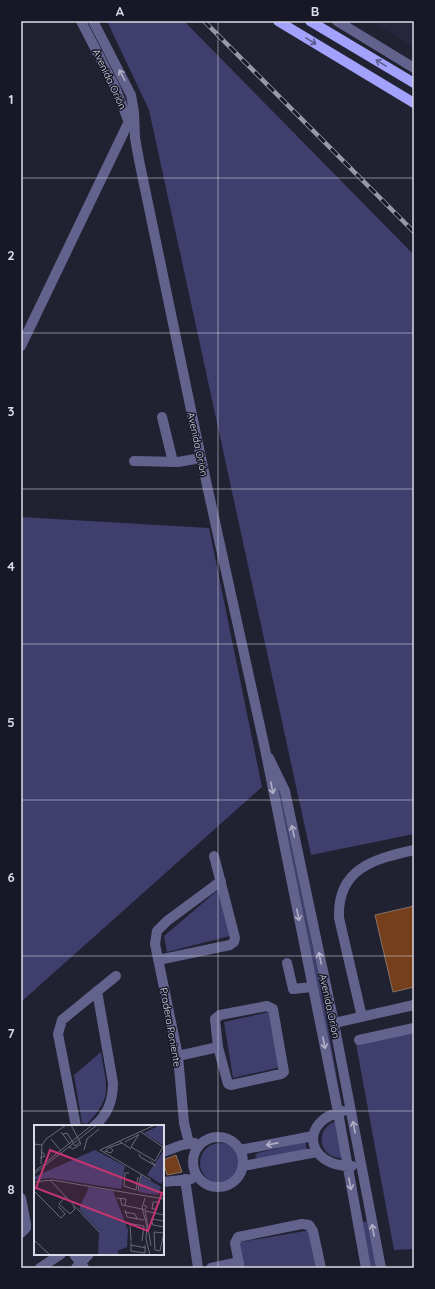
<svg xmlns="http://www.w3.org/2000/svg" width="435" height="1289" font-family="Quicksand,sans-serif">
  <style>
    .built { fill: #25253c }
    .green { fill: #3f3e6c }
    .building { fill: #763f1b; stroke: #877266 }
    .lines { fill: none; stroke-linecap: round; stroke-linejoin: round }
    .minor { stroke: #62628d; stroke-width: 10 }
    .major { stroke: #a2a1fb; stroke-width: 10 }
    .rail-casing { stroke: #9899a6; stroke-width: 4.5 }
    .rail { stroke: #171727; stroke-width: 3; stroke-dasharray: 9; stroke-linecap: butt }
    .oneway { stroke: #5c5c91 }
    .oneway2 { stroke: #b0b1c7 }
    .grid { fill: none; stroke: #dadbe6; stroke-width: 1; stroke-opacity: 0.55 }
    .labels { text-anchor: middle; stroke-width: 3; stroke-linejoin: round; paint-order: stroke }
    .street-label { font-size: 10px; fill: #dadbe6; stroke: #171727 }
    .inset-road { fill: none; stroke: #6a6b79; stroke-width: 1 }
    .view { fill: #c63570; fill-opacity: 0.15; stroke: #c63570; stroke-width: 2 }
    .inset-edge { fill: none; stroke: #dadbe6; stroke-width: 2 }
    .neatline { fill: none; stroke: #dadbe6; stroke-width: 1.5 }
    .grid-label { font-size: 13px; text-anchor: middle; font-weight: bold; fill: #dadbe6 }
  </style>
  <rect width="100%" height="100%" fill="#202131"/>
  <!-- built -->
  <path class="built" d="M370,21H414V47Z"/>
  <!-- green -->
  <path class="green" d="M107,21H184L414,255V834L311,855L149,110Z
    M21,517L209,528L262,787L21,1002Z
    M275,787L280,789L320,982L342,1107L338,1108Z
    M218,890L230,936L167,952L164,936Z
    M269,1012L281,1067L233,1078L224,1022Z
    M414,1030V1249L394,1250L356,1044Z
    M101,1052C106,1087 114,1096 87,1124L82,1123L74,1075Z
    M336,1121L343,1158C319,1159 313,1129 336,1121Z
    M306,1142V1147L308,1150L258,1158L255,1157L257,1153Z
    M200 1163a20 20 0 1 1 40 0a20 20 0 1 1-40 0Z
    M360,1221L367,1222L376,1268H369Z
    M311,1230L317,1268H245L240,1242Z"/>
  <!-- building -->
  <path class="building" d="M414,906V987L393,992L375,915Z
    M176,1155L182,1172L167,1175L163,1160Z"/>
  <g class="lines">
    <!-- minor -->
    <path class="minor" d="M81,21L115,87L130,125
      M93,21L131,95L134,112L135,138L139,160L201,458L265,749L338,1112L366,1268
      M337,21L414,68
      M21,346L133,113
      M162,417L173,462
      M134,461L178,462L201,458
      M269,758L285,791L334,1023L381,1268
      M158,960L230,945L234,942L235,938L214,856
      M287,963L293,989L312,987
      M267,1006L273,1009L284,1072L281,1074L231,1085L228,1084L218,1047L215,1019L220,1015Z
      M362,1017L339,918C337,869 373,859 414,850
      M334,1023L414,1005
      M359,1040L414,1028
      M178,1056L218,1047
      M343,1111C298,1121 306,1167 352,1166
      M76,1126L58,1034L62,1020L116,976
      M94,1126C108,1115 113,1100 113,1083L97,991
      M193 1162a25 25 0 1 1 50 0a25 25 0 1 1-50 0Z
      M189,1143L184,1123L178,1056L155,944L157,931L167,921L221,881
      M240,1150L313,1136
      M163,1152L182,1145L195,1143
      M243,1166L317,1152
      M185,1179L198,1268
      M163,1182L191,1179
      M21,1198L26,1224V1228L21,1233
      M74,1254L84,1268
      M40,1268L61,1254
      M76,1268L89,1254
      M211,1268L239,1262
      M240,1268L235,1243L238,1237L302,1224L309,1225L313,1231L321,1268"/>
    <!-- major -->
    <path class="major" d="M278,21L414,103
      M310,21L414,83"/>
    <!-- rail casing -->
    <g class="rail-casing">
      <path id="rail" d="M204,21L414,232"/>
    </g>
    <!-- rail -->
    <use href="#rail" class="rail"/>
  </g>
  <!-- one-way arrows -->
  <defs><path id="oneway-shaft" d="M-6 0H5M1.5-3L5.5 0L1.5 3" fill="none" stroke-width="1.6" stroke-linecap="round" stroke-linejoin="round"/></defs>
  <g class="oneway">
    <use href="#oneway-shaft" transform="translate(311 41) rotate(31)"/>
    <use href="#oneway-shaft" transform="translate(381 63) rotate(-149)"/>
  </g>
  <g class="oneway2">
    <use href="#oneway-shaft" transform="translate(122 75) rotate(-118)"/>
    <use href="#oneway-shaft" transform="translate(272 788) rotate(79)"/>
    <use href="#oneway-shaft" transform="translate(293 831) rotate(-102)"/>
    <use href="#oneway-shaft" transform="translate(298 915) rotate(79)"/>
    <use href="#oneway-shaft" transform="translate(320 958) rotate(-102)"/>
    <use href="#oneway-shaft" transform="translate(324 1043) rotate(79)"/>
    <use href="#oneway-shaft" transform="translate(354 1127) rotate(-100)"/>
    <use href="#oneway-shaft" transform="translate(272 1144) rotate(169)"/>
    <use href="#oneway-shaft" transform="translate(350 1184) rotate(79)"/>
    <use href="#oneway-shaft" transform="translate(373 1230) rotate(-101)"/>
  </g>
  <!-- grid -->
  <path class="grid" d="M218,21V1268M21,178H414M21,333H414M21,489H414M21,644H414M21,800H414M21,956H414M21,1111H414"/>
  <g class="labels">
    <!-- street labels -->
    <g class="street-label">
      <text transform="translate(110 79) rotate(65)" y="4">Avenida Orión</text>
      <text transform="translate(198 444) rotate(78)" y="4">Avenida Orión</text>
      <text transform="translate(330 1006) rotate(78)" y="4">Avenida Orión</text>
      <text transform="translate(171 1027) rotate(80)" y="4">Pradera Poniente</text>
    </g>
  </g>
  <!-- overview -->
  <g transform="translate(34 1125)">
    <rect width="130" height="130" fill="#202131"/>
    <path d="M126,0H130V21L110,8ZM61,25L91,41L87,64L16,53L0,55V52ZM130,25V54L127,59L113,50ZM107,50L127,62L124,70L105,67ZM55,62L79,66L94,105L93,122L83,126L86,130H64L65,106L45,84Z" fill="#3f3e6c"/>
    <path class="inset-road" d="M27,7L36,19M29,9L33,8L41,21L46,17L37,0M105,9L97,22L121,36L129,22L107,7M17,14L27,26M85,16L97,24M91,17L104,10M0,19L8,20L12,14L32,0M35,22L39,24L47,19L46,17M50,25L53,14L65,4M71,26L77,28L79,25L76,23M70,28L74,23L88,18M105,29L106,32L122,41L117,36M6,33L11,31L7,25M7,39L8,20M0,47L58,0M95,48H91L90,61L102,65M0,49L63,0M16,55L65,107M117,55L66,25L121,0M0,57L18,55L130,74M102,65L104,52M0,66L27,93L31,89L24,81M104,66L107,49M32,71L25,79L36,89L41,84L39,81M83,73L92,74L91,81M86,73L88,80L108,84M124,77L122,84H118L119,77H124L126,78M110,80L113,82L110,85L108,83L111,73M108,83L113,101L112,114L116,130M91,85L93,92L110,95M111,85L117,121M111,86L130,90M91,87L101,89L103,94M130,96L117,94L119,100L130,102M93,98L110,101L108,116M96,99L97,116M120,107L130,108L126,126L121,125ZM0,115L16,130M97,117V126L111,128V120M97,120L112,123"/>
    <path class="view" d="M16,25L128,68L114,106L2,63Z"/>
    <rect width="130" height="130" class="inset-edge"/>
  </g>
  <!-- border -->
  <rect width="435" height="1289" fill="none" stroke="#171727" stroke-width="44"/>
  <rect x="22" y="22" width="391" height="1245" class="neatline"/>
  <g class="grid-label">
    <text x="120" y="16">A</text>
    <text x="315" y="16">B</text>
    <text x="11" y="104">1</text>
    <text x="11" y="260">2</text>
    <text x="11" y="416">3</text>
    <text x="11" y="571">4</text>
    <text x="11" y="727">5</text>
    <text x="11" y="882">6</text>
    <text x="11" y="1038">7</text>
    <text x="11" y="1194">8</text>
  </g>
</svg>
